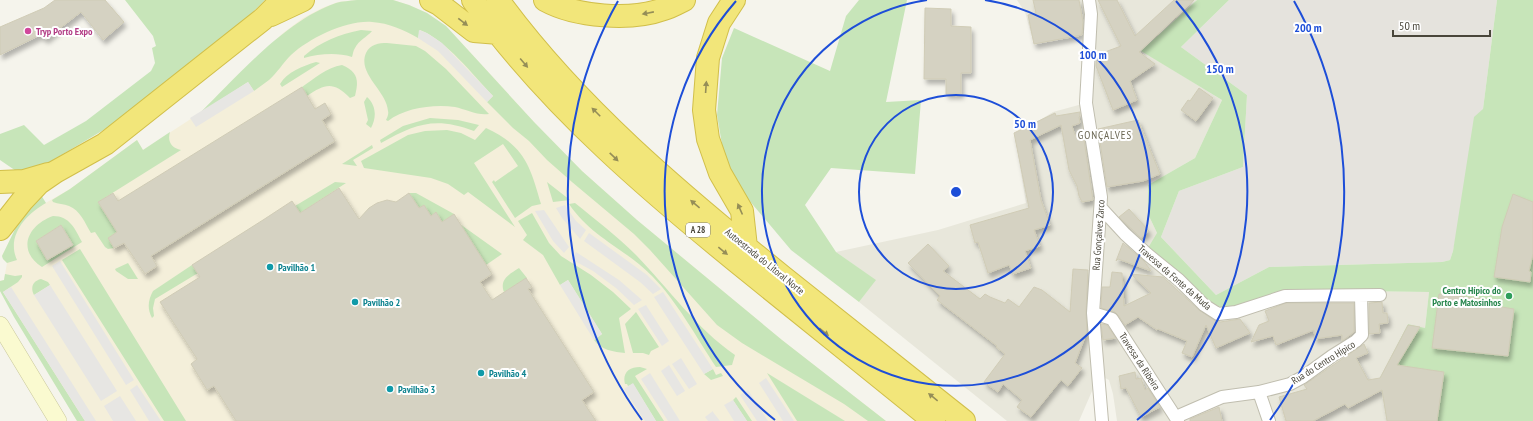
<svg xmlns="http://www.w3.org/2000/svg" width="1533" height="421" font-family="'PT Sans Narrow',sans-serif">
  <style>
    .residential { fill: #e8e7db }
    .commercial { fill: #f4efda }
    .industrial { fill: #e5e3dd }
    .green { fill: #c7e5b9; fill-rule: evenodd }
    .parking { fill: #e7e6e3 }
    .building { fill: #d5d2c2; stroke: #d0ccb6; filter: url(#shadow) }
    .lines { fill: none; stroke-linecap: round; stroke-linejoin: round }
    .street-casing { stroke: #c0beaf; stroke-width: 14 }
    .secondary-casing { stroke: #cac99c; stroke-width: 18 }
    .highway-casing { stroke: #d1bf4a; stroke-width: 24 }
    .street { stroke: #fff; stroke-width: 12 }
    .secondary { stroke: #fafad0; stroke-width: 17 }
    .highway { stroke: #f2e67a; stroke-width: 22 }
    .oneway { fill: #958e57 }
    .ring { fill: none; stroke: #1d4ed8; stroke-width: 2 }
    .hotel-dot { fill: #d1479c; stroke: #fff; stroke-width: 1.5 }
    .culture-dot { fill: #0f9aa8; stroke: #fff; stroke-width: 1.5 }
    .leisure-dot { fill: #2e9e5b; stroke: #fff; stroke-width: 1.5 }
    .labels { text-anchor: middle; stroke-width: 4; stroke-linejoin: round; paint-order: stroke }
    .shield { fill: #fff; stroke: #807e75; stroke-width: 1 }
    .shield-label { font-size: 9px; font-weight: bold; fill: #49463a }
    .hotel-label { font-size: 10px; font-weight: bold; fill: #b23c85; stroke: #fff; text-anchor: start }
    .street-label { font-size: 10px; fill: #49463a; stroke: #fff }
    .culture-label { font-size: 10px; font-weight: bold; fill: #0d838f; stroke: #fff; text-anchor: start }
    .leisure-label { font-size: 10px; font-weight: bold; fill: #27864d; stroke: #fff; text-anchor: end }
    .neighbourhood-label { font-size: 11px; letter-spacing: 1px; fill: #6a6652; stroke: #fff }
    .centre { fill: #1d4ed8; stroke: #fff; stroke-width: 2 }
    .ring-label { font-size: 12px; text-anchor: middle; font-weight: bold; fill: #1d4ed8; stroke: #fff; stroke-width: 4; stroke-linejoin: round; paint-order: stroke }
  </style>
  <defs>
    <filter id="shadow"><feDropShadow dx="2.5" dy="4.5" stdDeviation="2" flood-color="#0004"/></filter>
  </defs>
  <rect width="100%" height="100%" fill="#f5f4ec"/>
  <!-- residential -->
  <path class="residential" d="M1017,0H1197L1142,51L1222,100L1195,158L1148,185V214L1157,233L1204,300L1285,290L1429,292L1425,328L1408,324L1380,378L1387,421H1117L1113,394L1109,380L1099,375L1079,421H1007L859,302L875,280L836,252L938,230L1026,203L1015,135L1053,112L1086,103L1090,32L1034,44L1025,12Z"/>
  <!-- commercial -->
  <path class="commercial" d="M357,0H393L409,5L427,13L446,26L534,122L582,171L637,220L782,340L886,421H77L0,291V281L4,280L7,263L3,259L2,256L21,217L70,189L137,140L143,150L200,113L283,33L303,18L322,8L338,2Z"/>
  <!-- industrial -->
  <path class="industrial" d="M1229,0H1497L1483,109L1453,251L1450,260L1442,262L1269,267L1216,295L1161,237L1179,191L1243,167L1247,95L1181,47Z"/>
  <!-- green -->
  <path class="green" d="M125,0H265L237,28L127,116L43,166L19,173L0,160V134L24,125L44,145L86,121L151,71L155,63L152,48L156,46L153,36Z
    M357,0H393L409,5L427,13L446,26L534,122L582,171L637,220L782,340L886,421H868L844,404L742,343L717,325L650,250L634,234L572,182L547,160L529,141L513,128L487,102L493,96C472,74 447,41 420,30L418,38C404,30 389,23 372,22C346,20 310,38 291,55C283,63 277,73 269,80C264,84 259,87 254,91L248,82L200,113C237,76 286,20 336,3C342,1 350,1 357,0Z
    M859,0H907L886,102L921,100L915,174L831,168L805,205L836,252L876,280L859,302L791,250L727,174L717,115L722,58L734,28L830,71L846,16Z
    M1197,0H1229L1181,47L1247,95L1243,167L1179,191L1161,237L1216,295L1269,267L1442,262L1450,260L1453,251L1474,117L1483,109L1497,0H1533V421H1387L1380,378L1408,324L1425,328L1429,292L1285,290L1230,309L1220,307L1204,300L1148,248L1157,233L1148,214V185L1195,158L1222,100L1141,51Z
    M361,30L372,31C367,37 359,40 355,48C353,51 353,54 352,57C336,52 319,54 304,58V56C320,42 340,34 361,30Z
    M387,43L416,46L425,51L446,69L489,114C478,116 465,109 455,107C433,104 405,108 388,121L386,120C387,118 389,114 388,111C387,91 357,74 366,53C370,44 379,43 387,43Z
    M316,62L320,63L282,87L280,84C287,72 303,66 316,62Z
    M342,65C358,72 359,80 355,96L350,98C333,81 325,84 307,96L302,87C314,79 327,67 342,65Z
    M367,97C376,105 377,117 371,128L366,124L368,120L364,102Z
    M430,118L458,120L479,125L474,131C435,116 415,124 381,143L380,140L403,126Z
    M486,128C525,146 530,166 541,204L532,206L515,218L492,182L494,180L495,182L518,166L503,144L474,163L515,227L468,192L464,195L448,184L431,178L364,168L361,161L408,135L425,131L447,130L461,133L475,140Z
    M170,132C167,142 172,148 181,150L98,202L117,232L108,238L114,248L108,249L105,247L95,232L91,233C85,223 80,210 69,206C64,204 58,204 53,202L52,200L70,189L137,140L143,150Z
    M372,145L373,148L353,160L357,166L342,164Z
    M335,182L346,183L300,213L295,206Z
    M547,182L570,200L553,202Z
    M409,193H416L454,214L442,222L436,212L431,216L424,205L419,208Z
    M41,195L46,203C26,214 6,236 17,260L7,263L3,259L2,256L21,217Z
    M575,203C596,220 617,236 636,255C669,289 696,328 735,355L732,365L716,367C697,338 676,300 652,276C626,249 592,238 569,204Z
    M532,213L549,243L561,256L591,275L613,292L631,309L619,318L625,353C614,352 601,350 594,340L602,334L568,280L560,285L543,255L523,240L527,235L518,221Z
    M53,216C70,216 75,229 82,242L42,267C16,250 28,225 53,216ZM61,225L73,245L48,260L36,241Z
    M460,224L502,254L486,265Z
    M80,249L186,421H164L62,260Z
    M128,263L138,279H128L116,271L115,269Z
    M192,265L198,273L155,299L153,308L154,316L152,318C147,309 148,300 153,291Z
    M519,268L527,278L504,292C499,279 510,274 519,268Z
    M5,274L15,276L22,275V277L18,282L3,292L85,421H77L14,317L0,291V281L4,280Z
    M41,279L48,282L50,285L34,295C30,287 33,281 41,279Z
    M636,312L659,347L651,351L649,355L643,353H633L625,324Z
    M640,367L647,369L635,376L664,421H656L633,384L628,386L627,384H625C622,373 629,367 640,367Z
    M713,369L716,375L721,373L723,376L711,380L704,374Z
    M767,373L845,421H797Z
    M736,397L752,421H747L733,400Z"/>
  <!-- parking -->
  <path class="parking" d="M419,30L427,33L442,43L493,96L487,102L438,51L418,38Z
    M248,82L254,91L196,127L190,118Z
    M565,205L576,221L586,230L580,239L562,218L556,208Z
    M544,210L569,247L564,253L553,241L535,211Z
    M589,233L647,275L661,289L653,294L640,282L584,241Z
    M576,252L619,280L642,300L634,305L616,288L593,271L571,259Z
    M60,261L134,380L126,385L52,266Z
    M568,280L602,334L594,340L560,285Z
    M50,285L117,391L101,401L34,295Z
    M11,287L96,421H85L3,292Z
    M663,292L713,369L704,374L654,297Z
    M646,305L669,341L662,346L638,309Z
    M681,358L697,384L689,389L672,364Z
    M669,365L685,391L677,396L661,371Z
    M650,373L680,421H668L641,379Z
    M766,378L794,421H783L759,383Z
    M633,383L656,421H645L624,389Z
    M137,385L161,421H149L130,390Z
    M748,390L768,421H757L740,395Z
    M120,396L136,421H113L104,406Z
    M733,400L747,421H734L724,405Z
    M713,411V412L720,421H708L705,417Z"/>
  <!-- building -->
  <path class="building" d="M55,0H105L124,22L103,40L81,12L46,39L40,35L0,55V27L44,8Z
    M1033,0H1079L1083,22L1082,35L1034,44L1028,15L1036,13Z
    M1098,0H1117L1135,36L1174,0H1194L1139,52L1155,64L1130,81L1137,100L1113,110L1096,66L1097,55L1121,46Z
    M925,8L951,9V26L971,27V73H961V94H946V79H924Z
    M302,87L315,109L325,103L331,114L322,120L335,141L151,256L157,266L145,274L124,243L114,248L108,238L117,232L98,202L113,193L118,201Z
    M1199,88L1213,98L1196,121L1181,110L1188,100L1190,101Z
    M1080,112V116L1079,117L1080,123L1072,126L1075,135L1083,133L1093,200L1082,202L1079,196L1077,186L1069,170L1061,125L1030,140L1041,200L1050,225L1034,230L1040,246L1025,251L1031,268L1013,274L1009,265L988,273L978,242L975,243L970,225L1029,208L1014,133L1055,113L1056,116Z
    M1138,120L1160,174L1143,181L1107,187L1098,129Z
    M339,188L359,219L369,208L377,203L387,200L396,202L409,193L419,208L424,205L431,216L436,212L442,222L454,214L492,274L480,282L492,300L526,278L532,287L528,289L594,392L582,400L596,421H236L214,386L207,390L191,364L197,359L160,302L200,277L192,265L263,220L292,201L300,213Z
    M1513,194L1533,202V254L1529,271L1531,272L1530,282L1494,277L1502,227Z
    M1129,209L1149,231L1141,238L1119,217Z
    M61,225L73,245L47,260L36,241Z
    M1123,243L1144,261L1151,271L1118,259L1116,261Z
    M928,244L949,266L943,271L980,299L985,294L990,297L1005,303L1008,299L1019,307L1034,287L1042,290L1070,312L1073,269L1088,270L1086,313L1087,332L1075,363L1082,368L1068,386L1061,380L1031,417L1017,407L1022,400L1003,384L998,392L984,382L1005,354L996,347L997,346L937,300L940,296L908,263Z
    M1112,272L1122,273L1124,306L1151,293L1131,274L1163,277L1199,310L1214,320L1220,322L1240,319L1250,333L1216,348L1206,325L1192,357L1182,353L1187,341L1158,329L1157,330L1138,317L1125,325L1118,315L1115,312L1101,308L1102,287H1110Z
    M1439,294L1484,299V304L1514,309L1508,356L1432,348Z
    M1382,302L1383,313H1387L1388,323L1379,324L1380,333L1369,334V303Z
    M1286,303H1354V332L1342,341V335L1315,339L1314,330L1276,345L1273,336L1251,342L1259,325L1269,321L1265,311Z
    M1101,324L1107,325L1116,338L1103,340Z
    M1408,325L1420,327L1397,365L1444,372L1437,421H1387L1382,390L1348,408L1345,404L1313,421H1286L1279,397L1307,389L1304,385L1364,344L1368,353L1356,358L1368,380L1380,378Z
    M1135,372L1136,379L1141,378L1145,390L1148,388L1160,407L1141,417L1126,388L1121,389L1119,376Z
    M1219,407L1222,421H1190V419Z"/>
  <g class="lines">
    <!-- street casing -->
    <g class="street-casing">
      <path id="street" d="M1089,0L1091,14L1090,32L1086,103L1101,197L1093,313L1102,421
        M1101,208L1125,234L1147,254L1179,280L1204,305L1218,314L1236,312L1285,296L1380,295
        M1093,313L1112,319L1178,421
        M1259,392L1269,421
        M1176,417L1222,397L1259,392L1290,384L1303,377L1332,356L1356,341L1362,335L1361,296"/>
    </g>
    <!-- secondary casing -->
    <g class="secondary-casing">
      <path id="secondary" d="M0,325L58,421"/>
    </g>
    <!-- highway casing -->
    <g class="highway-casing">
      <path id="highway" d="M431,0L439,4L474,31L499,33
        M473,0C550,108 655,196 758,279C817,326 875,374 934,421
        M498,0C576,107 680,194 783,277C843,325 903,373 964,421
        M545,0C576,17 631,21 664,9C671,7 678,3 684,0
        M734,0L719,23L708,58L704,110L708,139L720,173L742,211L746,247
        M271,15L303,0
        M0,182L24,181L48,174
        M0,229L22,201L39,183L55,172L105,144L263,19L282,0"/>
    </g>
    <!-- street -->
    <use href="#street" class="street"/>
    <!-- secondary -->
    <use href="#secondary" class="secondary"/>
    <!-- highway -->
    <use href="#highway" class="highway"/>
  </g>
  <!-- one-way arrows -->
  <defs><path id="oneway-solid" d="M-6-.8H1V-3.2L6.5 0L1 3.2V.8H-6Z"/></defs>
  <g class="oneway">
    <use href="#oneway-solid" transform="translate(648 13) rotate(169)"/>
    <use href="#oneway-solid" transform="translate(463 22) rotate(38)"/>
    <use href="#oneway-solid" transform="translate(524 63) rotate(50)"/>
    <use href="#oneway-solid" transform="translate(706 87) rotate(-86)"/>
    <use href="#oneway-solid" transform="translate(596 112) rotate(-135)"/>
    <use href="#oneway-solid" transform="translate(614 157) rotate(44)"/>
    <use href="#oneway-solid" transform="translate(695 204) rotate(-140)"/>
    <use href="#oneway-solid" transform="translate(740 209) rotate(-114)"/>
    <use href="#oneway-solid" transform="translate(723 251) rotate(39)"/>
    <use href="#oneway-solid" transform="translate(824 332) rotate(39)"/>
    <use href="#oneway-solid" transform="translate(933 397) rotate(-141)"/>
  </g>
  <!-- distance rings -->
  <g class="ring">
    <circle cx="956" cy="192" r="97"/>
    <path d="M985 0A194 194 0 1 1 927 0"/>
    <path d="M775 420A291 291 0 0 1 736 1M1176 1A291 291 0 0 1 1137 420"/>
    <path d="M642 420A388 388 0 0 1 618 1M1294 1A388 388 0 0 1 1270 420"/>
  </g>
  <!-- markers -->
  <circle class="hotel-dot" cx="28" cy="31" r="4"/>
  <g class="culture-dot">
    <circle cx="270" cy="267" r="4"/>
    <circle cx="355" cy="302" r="4"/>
    <circle cx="481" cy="373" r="4"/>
    <circle cx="390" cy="389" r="4"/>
  </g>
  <circle class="leisure-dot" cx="1509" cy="296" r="4"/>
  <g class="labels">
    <!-- shield labels -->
    <rect class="shield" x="686" y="223" width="24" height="14" rx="3"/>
    <g class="shield-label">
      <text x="698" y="233">A 28</text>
    </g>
    <!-- hotel labels -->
    <g class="hotel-label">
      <text x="36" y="35">Tryp Porto Expo</text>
    </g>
    <!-- street labels -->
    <g class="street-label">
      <text transform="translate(1098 235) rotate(-86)" y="4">Rua Gonçalves Zarco</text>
      <text transform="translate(765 261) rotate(39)" y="4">Autoestrada do Litoral Norte</text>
      <text transform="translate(1175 277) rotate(41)" y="4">Travessa da Fonte da Muda</text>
      <text transform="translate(1140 361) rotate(57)" y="4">Travessa da Ribeira</text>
      <text transform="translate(1323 362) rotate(-32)" y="4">Rua do Centro Hípico</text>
    </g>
    <!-- culture labels -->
    <g class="culture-label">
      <text x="278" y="271">Pavilhão 1</text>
      <text x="363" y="306">Pavilhão 2</text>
      <text x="489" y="377">Pavilhão 4</text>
      <text x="398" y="393">Pavilhão 3</text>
    </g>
    <!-- leisure labels -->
    <g class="leisure-label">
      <text x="1501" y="294">Centro Hípico do<tspan x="1501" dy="12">Porto e Matosinhos</tspan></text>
    </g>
    <!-- neighbourhood labels -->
    <g class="neighbourhood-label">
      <text x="1105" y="139">GONÇALVES</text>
    </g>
  </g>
  <circle cx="956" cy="192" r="6" class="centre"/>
  <g class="ring-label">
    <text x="1308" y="32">200 m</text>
    <text x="1093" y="59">100 m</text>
    <text x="1220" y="73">150 m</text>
    <text x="1025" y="128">50 m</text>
  </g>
  <!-- scale -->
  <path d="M1393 30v6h97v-6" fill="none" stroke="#49463a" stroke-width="2"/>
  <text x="1399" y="30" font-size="12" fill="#49463a" stroke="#ffffff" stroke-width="3" paint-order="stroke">50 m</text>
</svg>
